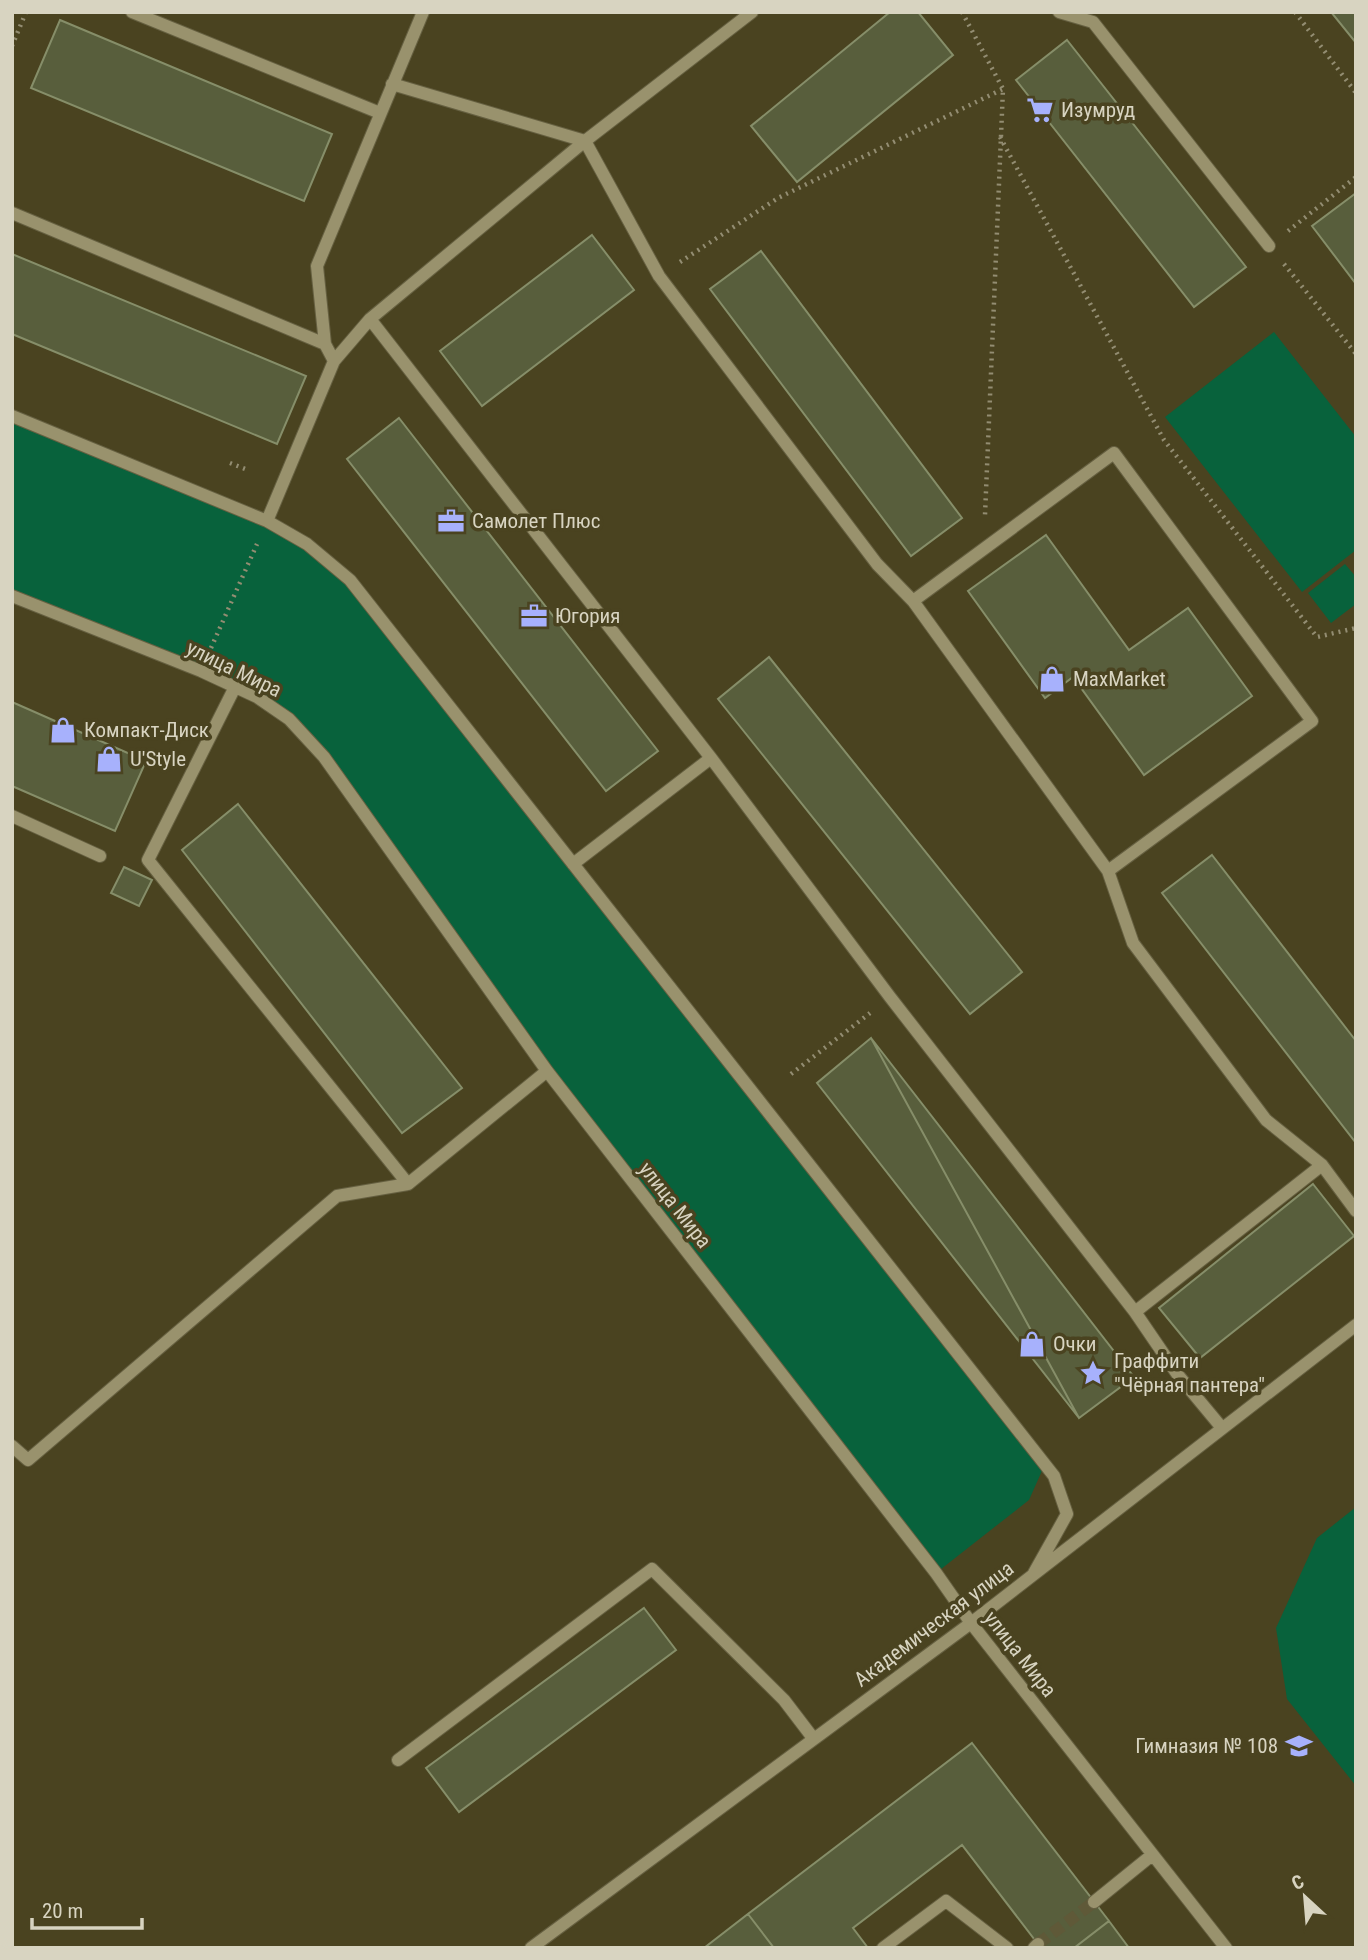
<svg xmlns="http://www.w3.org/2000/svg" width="1368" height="1960" font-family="'Roboto Condensed',sans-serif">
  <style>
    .green { fill: #08623c }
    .building { fill: #585e3c; stroke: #868e69; stroke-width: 2 }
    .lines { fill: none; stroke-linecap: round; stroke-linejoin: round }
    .minor-tunnel { stroke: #5f5938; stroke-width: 12; stroke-dasharray: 12 6; stroke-linecap: butt }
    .minor-casing { stroke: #666041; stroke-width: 14 }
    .path { stroke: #938d72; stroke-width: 4.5; stroke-dasharray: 2 5; stroke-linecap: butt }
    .minor { stroke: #99926d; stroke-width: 12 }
    .labels { text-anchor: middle; stroke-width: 7; stroke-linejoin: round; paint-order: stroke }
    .poi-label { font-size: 21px; fill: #d8d4c1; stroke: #4a4320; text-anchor: start }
    .street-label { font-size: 21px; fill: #d8d4c1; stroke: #4a4320 }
  </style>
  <rect width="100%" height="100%" fill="#4a4320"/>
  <!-- green -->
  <path class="green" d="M1274,332L1356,437V550L1302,592L1165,417Z
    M12,416L267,521L350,580L1045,1464L1029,1500L936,1573L547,1071L324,758L257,697L12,596Z
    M1345,564L1356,577V604L1331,623L1308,593Z
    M1356,1507V1786L1287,1699L1276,1628L1317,1538Z"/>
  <!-- building -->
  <path class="building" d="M890,12H918L953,55L797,182L751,126Z
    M1331,12H1356V43Z
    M60,20L332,134L304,201L31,88Z
    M1067,40L1246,267L1194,307L1016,80Z
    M1356,193V284L1312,226Z
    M592,235L634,290L482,406L440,351Z
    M761,251L962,518L911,556L710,289Z
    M12,254L306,376L277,444L12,334Z
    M399,418L658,751L606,791L347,459Z
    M1046,535L1129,650L1188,608L1252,696L1144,775L1073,677L1045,698L968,591Z
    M769,657L1022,972L970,1014L718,699Z
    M12,702L146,761L115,831L12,786Z
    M238,804L462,1088L402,1133L182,850Z
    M1212,855L1356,1041V1143L1162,893Z
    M124,867L152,880L139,906L111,893Z
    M871,1038L1079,1418L817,1083Z
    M871,1038L1134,1377L1079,1418Z
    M1313,1184L1354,1236L1200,1358L1159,1308Z
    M644,1608L676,1650L459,1812L426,1768Z
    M972,1743L1109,1921L1074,1948H1041L962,1845L853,1928L868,1948H774L748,1914Z
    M748,1914L774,1948H704Z
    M1109,1921L1129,1948H1074Z"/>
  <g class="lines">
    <!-- minor-tunnel -->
    <path class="minor-tunnel" d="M1038,1944L1094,1902"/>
    <!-- minor casing -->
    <g class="minor-casing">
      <path id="minor" d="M132,12L380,113
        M1059,12L1093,22L1269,246
        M392,84L585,141L659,276L877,564L913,601L1108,871L1133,943L1266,1120L1322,1165L1356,1211
        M12,213L325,344
        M370,319L711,758L890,997L1135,1312
        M334,361L325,344L317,266L423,12
        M12,416L267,521L307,544L350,580L1054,1476L1067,1514L1034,1573
        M267,521L334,361L370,319L585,141L752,12
        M12,596L201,671L257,697L289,719L324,757L547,1071L936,1573L971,1623L1226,1948
        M913,601L1114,453L1312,721L1108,871
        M235,687L148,860L408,1184
        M12,816L100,856
        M573,864L711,758
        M1222,1428L1178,1375L1135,1312L1322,1165
        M12,1446L28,1460L337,1196L408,1184L547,1071
        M398,1760L652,1569L784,1700L813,1738
        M1094,1902L1152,1855
        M531,1948L971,1623L1356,1325
        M883,1948L946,1901L1007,1948
        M1034,1948L1038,1944"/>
    </g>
    <!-- path -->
    <path class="path" d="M962,12L1003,89L985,515
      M1295,12L1356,93
      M12,46L26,12
      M1000,137L1164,440L1317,637L1356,628
      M1288,231L1356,177
      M680,262L778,198L1003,89
      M1284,264L1356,354
      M230,463L248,470
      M211,648L257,544
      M791,1074L870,1013"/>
    <!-- minor -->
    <use href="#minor" class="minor"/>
  </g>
  <!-- icons -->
  <defs>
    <g id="supermarket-bare" transform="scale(2.1)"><path d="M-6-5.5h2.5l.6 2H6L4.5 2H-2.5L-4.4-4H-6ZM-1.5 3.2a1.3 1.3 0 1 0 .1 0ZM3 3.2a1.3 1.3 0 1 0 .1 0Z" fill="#a7b1fc" stroke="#4a4320" stroke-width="2.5" paint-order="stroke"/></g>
    <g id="office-bare" transform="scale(2.1)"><path d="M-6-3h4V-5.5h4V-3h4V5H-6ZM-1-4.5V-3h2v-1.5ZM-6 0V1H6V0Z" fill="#a7b1fc" stroke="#4a4320" stroke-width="2.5" paint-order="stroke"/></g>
    <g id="shop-bare" transform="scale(2.1)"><path d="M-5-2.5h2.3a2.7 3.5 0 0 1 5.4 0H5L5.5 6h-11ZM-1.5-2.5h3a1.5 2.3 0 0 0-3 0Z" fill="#a7b1fc" stroke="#4a4320" stroke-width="2.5" paint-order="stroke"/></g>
    <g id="sight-bare" transform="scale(2.1)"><path d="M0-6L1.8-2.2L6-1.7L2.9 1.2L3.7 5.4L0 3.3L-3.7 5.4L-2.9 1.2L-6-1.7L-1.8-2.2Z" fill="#a7b1fc" stroke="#4a4320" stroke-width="2.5" paint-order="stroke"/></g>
    <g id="school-bare" transform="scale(2.1)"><path d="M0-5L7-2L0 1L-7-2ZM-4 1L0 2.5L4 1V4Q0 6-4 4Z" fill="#a7b1fc" stroke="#4a4320" stroke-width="2.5" paint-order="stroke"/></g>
  </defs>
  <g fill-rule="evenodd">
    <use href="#supermarket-bare" x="1040" y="110"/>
    <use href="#office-bare" x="451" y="521"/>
    <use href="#office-bare" x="534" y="616"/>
    <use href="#shop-bare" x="1052" y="679"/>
    <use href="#shop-bare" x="63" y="730"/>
    <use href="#shop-bare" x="109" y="759"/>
    <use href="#shop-bare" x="1032" y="1344"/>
    <use href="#sight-bare" x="1093" y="1373"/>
    <use href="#school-bare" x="1299" y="1746"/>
  </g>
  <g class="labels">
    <!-- poi labels -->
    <g class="poi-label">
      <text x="1061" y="117">Изумруд</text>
      <text x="472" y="528">Самолет Плюс</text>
      <text x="555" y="623">Югория</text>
      <text x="1073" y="686">MaxMarket</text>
      <text x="84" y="737">Компакт-Диск</text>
      <text x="130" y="766">U'Style</text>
      <text x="1053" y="1351">Очки</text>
      <text x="1114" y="1368">Граффити<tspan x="1114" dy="24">"Чёрная пантера"</tspan></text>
      <text x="1278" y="1753" text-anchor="end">Гимназия № 108</text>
    </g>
    <!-- street labels -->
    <g class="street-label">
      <text transform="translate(234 669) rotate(26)" y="7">улица Мира</text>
      <text transform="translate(675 1205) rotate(52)" y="7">улица Мира</text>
      <text transform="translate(934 1624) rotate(-37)" y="7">Академическая улица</text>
      <text transform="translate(1020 1654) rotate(52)" y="7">улица Мира</text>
    </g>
  </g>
  <!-- border -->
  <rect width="1368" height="1960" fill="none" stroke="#d8d4c1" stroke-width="28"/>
  <!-- north arrow -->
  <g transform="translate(1305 1897) rotate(334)" stroke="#4a4320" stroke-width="5" paint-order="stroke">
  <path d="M0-5L12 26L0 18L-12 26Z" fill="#d8d4c1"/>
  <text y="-10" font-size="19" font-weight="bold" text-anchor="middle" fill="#d8d4c1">С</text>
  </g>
  <!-- scale -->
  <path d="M32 1918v10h110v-10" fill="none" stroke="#d8d4c1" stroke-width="3.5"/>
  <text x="42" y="1918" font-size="21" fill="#d8d4c1" stroke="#4a4320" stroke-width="5" paint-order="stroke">20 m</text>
</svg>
